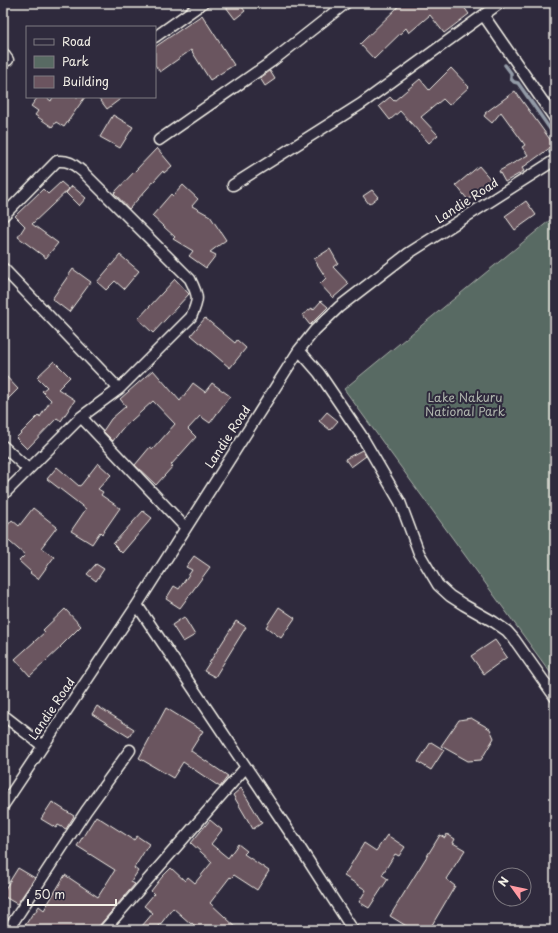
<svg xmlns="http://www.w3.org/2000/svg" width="558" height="933" font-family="'Playpen Sans',sans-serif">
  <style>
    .green { fill: #586a63; stroke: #a6aea6 }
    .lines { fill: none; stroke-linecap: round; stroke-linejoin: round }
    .stream { stroke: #939ba7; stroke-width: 3.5 }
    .building { fill: #6b545f; stroke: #f4f1e8 }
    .street-casing { stroke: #f4f1e8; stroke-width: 13 }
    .street { stroke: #2f2a3d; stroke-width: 10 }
    .labels { text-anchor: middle; stroke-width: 4; stroke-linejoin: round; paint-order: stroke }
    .street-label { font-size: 12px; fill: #f4f1e8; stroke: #2f2a3d }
    .park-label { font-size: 12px; fill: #aeb4ac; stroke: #2f2a3d }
  </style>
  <rect width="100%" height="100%" fill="#2f2a3d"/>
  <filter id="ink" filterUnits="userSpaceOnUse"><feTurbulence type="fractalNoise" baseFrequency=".025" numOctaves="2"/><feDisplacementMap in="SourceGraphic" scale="8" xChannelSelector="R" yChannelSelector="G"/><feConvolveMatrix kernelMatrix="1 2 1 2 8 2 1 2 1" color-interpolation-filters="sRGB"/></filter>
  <g filter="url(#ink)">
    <!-- green -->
    <path class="green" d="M555,216V679L344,389Z"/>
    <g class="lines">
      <!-- stream -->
      <path class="stream" d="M505,65L511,73V79L514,82L518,83L555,136
        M550,152L555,149"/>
    </g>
    <!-- building -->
    <path class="building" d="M223,3H239L245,11L235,19Z
      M402,3H461L469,14L444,33L430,15L409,33L406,28L374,59L360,44Z
      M202,15L234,65L210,80L191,50L160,72L155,65V47Z
      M451,68L469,87L449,105L443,99L421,117L438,135L429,143L400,111L390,120L379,106L390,97L394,101L420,79L429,90Z
      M270,71L275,79L265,86L260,78Z
      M515,91L554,145L522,168L524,171L505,182L499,171L528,155L522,147L525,145L501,112L492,123L484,116L486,113H485Z
      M38,97H46L51,101L53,97H85L64,127L56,122L52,127L35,115L38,111L31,106Z
      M98,97H123L107,109Z
      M113,115L133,127L120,148L100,137Z
      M157,148L172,166L164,173L163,171L129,209L114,193Z
      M479,166L492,181L468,200L456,185Z
      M61,182L69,189L32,224L58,243L46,258L18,237L25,226L15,216L43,189L48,194Z
      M183,185L198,199L192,206L210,216L226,240L210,252L216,255L206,268L189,256L193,251L173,239L175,237L152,216L171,194L173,196Z
      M72,186L86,198L79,206L66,193Z
      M372,190L378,197L369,204L363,196Z
      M526,201L536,215L515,230L505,216Z
      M330,249L338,263L333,267L349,284L333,298L320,284L326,278L314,259Z
      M120,255L139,271L124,289L115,281L106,290L97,282Z
      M73,269L91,282L69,312L52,299Z
      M175,279L189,294L153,333L138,319Z
      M321,301L328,307L310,325L302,315L312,308L313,310Z
      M205,318L235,343L237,340L246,348L230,368L191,335Z
      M54,361L70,377L58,389L75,400L61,421L57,418L27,449L16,438L39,415L40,417L51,400L42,391L47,387L37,377Z
      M153,370L180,401L193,383L205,392L212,383L230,396L210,423L200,416L188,429L196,437L171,465L173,466L156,485L135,465L150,447L153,449L175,424L153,401L121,430L113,441L103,431L111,419L126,406L120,399Z
      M3,373L18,389L3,404Z
      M327,412L338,421L330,430L319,421Z
      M362,450L366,456L351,467L345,459Z
      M98,463L111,475L98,489L103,492L101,495L120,508L102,534L100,532L92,544L71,531L86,509L47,479L57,467L79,486L81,485Z
      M33,508L57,527L41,548L54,557L38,579L30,573L31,572L19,561L25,555L3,536V531L12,520L19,526Z
      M143,511L152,518L122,553L113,544Z
      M194,556L210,567L180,608L166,599L174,586L179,589L192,570L186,567Z
      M96,564L104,569L96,581L87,574Z
      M279,607L295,618L281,638L266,627Z
      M65,609L81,626L60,647H61L30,676L15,659L45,632L43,630Z
      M184,617L195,635L183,642L172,625Z
      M236,621L246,627L215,677L204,671Z
      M495,640L507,657L484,674L471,656Z
      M97,706L134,729L129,737L92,714Z
      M166,708L203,731L191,750V751L228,776L220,787L183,762L173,778L139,758Z
      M471,718L490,729L494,738L481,760L468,761L441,746L459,720Z
      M431,742L444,750L431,770L418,762Z
      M241,788L262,823L253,829L233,795Z
      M52,802L74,816L66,829L58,825L56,828L41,819Z
      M96,816L134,840L137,836L149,844L134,868L138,871L131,882L135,884L99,926L98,930H29L24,927L33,913L34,914L39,906L44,910L65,875L98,897L115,870L77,846Z
      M210,820L222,830L211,844L228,858L238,844L247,851L244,854L269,871L257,890L234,875L231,878L230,877L210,903L239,930H199L192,923L191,924L173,908L156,930H147L142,926L153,913L144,906L154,894L151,891L162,877L171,868L185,881L188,877L195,883L212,862L191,843Z
      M447,834L455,839L453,843L465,850L446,879L455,886L429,930H413L390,916L440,835L445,838Z
      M387,835L405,847L399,856L395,854L382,875L388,879L369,908L359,902L366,890L344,876L364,843L376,851Z
      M18,868L35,878L17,904L3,896V892Z"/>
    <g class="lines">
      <!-- street casing -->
      <g class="street-casing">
        <path id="street" d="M484,16L555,119
          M155,37L203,3
          M3,53L8,60
          M159,140L271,62L346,3
          M233,185L361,104L500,3
          M3,216L57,161C70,160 74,165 83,172L190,279C199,297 199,299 191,317L119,389L81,417L3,495
          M3,268L119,389
          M299,350L319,373L361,435L400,502L419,553L438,585L450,596L464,605L494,622L507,631L514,639L555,697
          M81,417L185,527
          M3,446L28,469
          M137,605L293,837L353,930
          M3,715L43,746
          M3,806L137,605L299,350L315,330L339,307L409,253L555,160
          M8,930L86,811L130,750
          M104,930L246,767"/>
      </g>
      <!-- street -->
      <use href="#street" class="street"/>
    </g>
  </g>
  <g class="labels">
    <!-- street labels -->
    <g class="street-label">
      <text transform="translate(467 201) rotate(-33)" y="4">Landie Road</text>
      <text transform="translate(228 437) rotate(-57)" y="4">Landie Road</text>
      <text transform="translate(52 709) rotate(-56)" y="4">Landie Road</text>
    </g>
    <!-- park labels -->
    <g class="park-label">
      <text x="465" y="402">Lake Nakuru<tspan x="465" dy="14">National Park</tspan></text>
    </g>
  </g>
  <!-- margin -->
  <rect width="558" height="933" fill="none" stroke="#2f2a3d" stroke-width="16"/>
  <rect x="8" y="8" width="542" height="917" fill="none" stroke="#f4f1e8" stroke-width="1.5" filter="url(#ink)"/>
  <!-- legend -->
  <rect x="26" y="26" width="130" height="72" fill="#2f2a3d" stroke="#7e7a81"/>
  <rect x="34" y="39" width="20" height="6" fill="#2f2a3d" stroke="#7e7a81"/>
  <text x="62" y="46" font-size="12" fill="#f4f1e8">Road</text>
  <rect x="34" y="56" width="20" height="12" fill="#586a63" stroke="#7e7a81"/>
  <text x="62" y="66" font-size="12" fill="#f4f1e8">Park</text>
  <rect x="34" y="76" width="20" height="12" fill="#6b545f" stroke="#7e7a81"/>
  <text x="62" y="86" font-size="12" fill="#f4f1e8">Building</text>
  <!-- north arrow -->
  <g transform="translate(512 887) rotate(303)"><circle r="19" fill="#2f2a3d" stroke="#7e7a81"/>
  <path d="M0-3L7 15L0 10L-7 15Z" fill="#ff9aa2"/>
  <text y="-6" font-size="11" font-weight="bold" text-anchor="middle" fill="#f4f1e8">N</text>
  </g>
  <!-- scale -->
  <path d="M28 899v6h88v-6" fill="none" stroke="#f4f1e8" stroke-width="2"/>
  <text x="34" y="899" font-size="12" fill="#f4f1e8" stroke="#2f2a3d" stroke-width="3" paint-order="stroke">50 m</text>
</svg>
